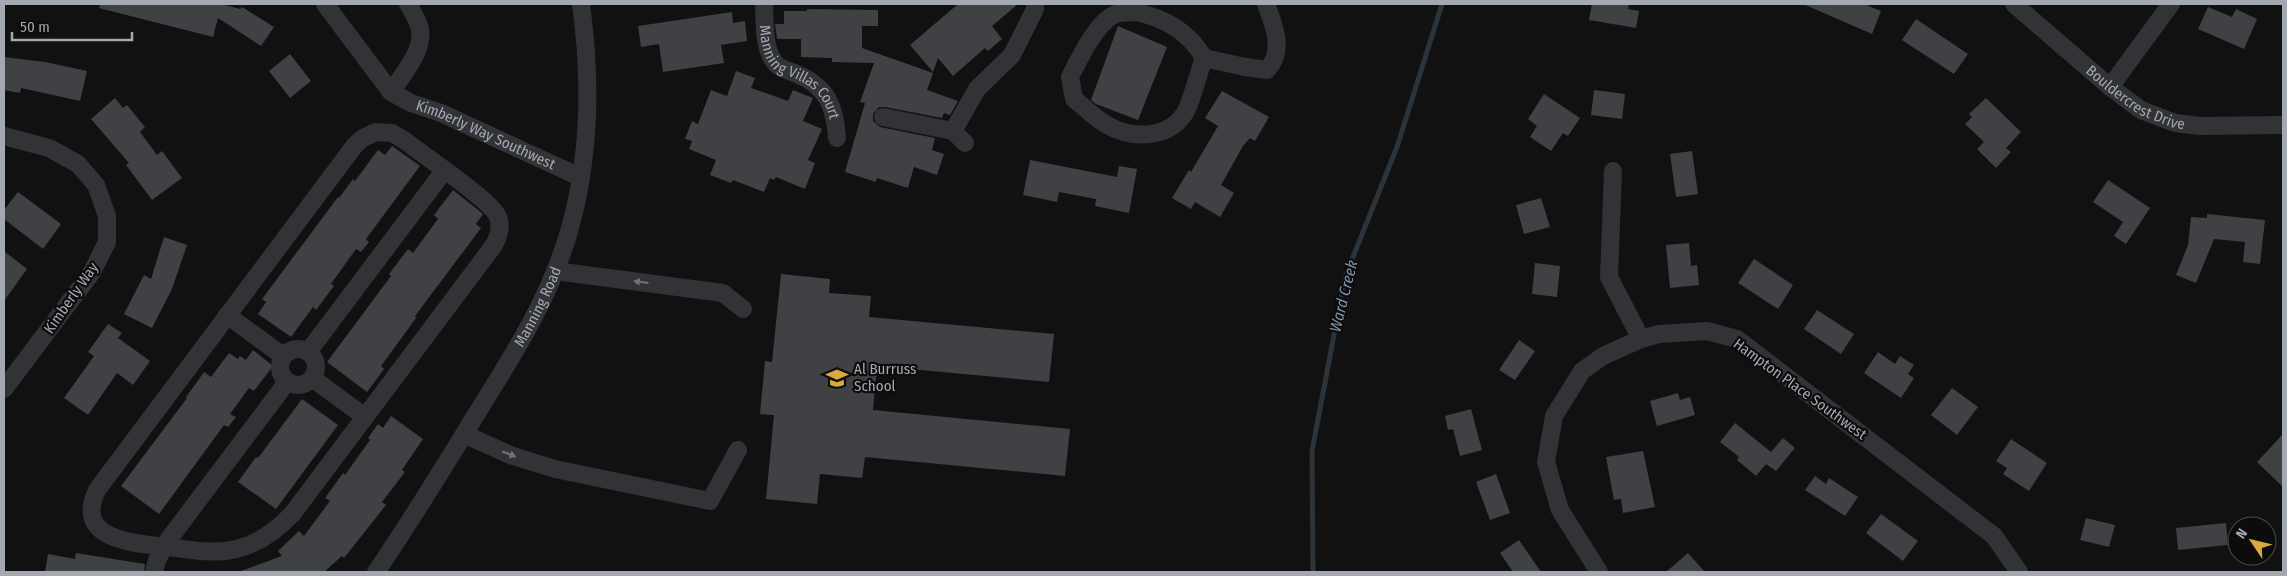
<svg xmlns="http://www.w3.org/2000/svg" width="2287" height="576" font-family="'Fira Sans Condensed',sans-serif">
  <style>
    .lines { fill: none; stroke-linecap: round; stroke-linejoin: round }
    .stream { stroke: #2c3339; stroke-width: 5 }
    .building { fill: #404145 }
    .minor { stroke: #323337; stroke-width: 18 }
    .oneway { fill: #71737a }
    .labels { text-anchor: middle; stroke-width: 4.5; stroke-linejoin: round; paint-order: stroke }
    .street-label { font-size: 15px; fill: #a4a8b1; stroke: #0c0c0d }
    .poi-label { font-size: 15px; fill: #a4a8b1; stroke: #0c0c0d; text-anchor: start }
    .water-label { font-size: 16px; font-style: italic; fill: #7e94a9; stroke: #0c0c0d }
  </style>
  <rect width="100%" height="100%" fill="#111112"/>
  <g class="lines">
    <!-- stream -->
    <path class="stream" d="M1313,572L1312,451L1345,277L1397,147L1442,4"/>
  </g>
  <!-- building -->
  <path class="building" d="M100,4H221L240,9L242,7L274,27L261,46L218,18L213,37L99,8Z
    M958,4H1018L992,26L1002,39L988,51L985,48L953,76L938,58L933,72L910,45Z
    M1592,4H1629L1628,9L1639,11L1636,28L1589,20Z
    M1803,4H1864L1881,11L1872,34Z
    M2208,7L2232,17L2236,9L2257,19L2244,49L2198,29Z
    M807,9L878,10V26H862V48L933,73L927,90L958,101L950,115L944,113L942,118L885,107H879L873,114V121L880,127L935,138L932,150L944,154L937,175L914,167L908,188L877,178L876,182L845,172L865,103L860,102L874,63L832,62V58L801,57V39H777L775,24H784V11H807Z
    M732,12L733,23L745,21L747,41L721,45L724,63L663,72L659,44L641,47L638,26Z
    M1916,19L1968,54L1954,74L1902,40Z
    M1118,26L1167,47L1138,120L1096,104L1091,100Z
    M290,54L311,81L290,98L269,71Z
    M4,57L45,62L87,71L80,101L21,88L20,93L4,90Z
    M736,71L755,78L751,88L788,101L793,90L813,98L803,121L822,129L808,160L815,163L805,189L776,177L774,180L770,178L764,192L733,180L731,183L710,175L716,160L689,149L692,141L685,139L692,121L698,124L711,90L727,96Z
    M1594,90L1625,94L1622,119L1591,115Z
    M1222,91L1269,117L1255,141L1250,138L1243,146L1221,185L1234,193L1220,217L1195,202L1191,209L1172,198L1189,170L1191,172L1218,126L1205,118Z
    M1544,94L1580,118L1568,136L1563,133L1551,151L1530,137L1537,126L1528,119Z
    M115,98L123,108L127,105L145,127L140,132L157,155L162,151L182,178L152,200L126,165L129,163L91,119Z
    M1986,98L2021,132L2006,148L2011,152L1996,168L1977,149L1984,142L1965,124L1972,117L1969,114Z
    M392,146L420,166L366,239L369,242L361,252L356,249L331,284L334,286L316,310L313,307L291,337L258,314L266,302L262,299L338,197L339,198L353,179L355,181L378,150L385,155Z
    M1692,151L1698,194L1676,197L1670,154Z
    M1030,160L1117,177L1119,166L1137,169L1129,213L1095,206L1096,199L1059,192L1057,202L1023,195Z
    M2108,180L2150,208L2126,244L2114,236L2123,222L2093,202Z
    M453,190L483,214L476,224L481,228L415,316L416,318L381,366L384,369L367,392L327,362L391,276L389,274L408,249L413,253L438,219L434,215Z
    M18,192L61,224L43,249L4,219V210Z
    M1541,198L1550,227L1524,234L1516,205Z
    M2207,214L2265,220L2260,264L2243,262L2245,242L2214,239L2196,283L2176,275L2188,245L2191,217L2207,218Z
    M164,237L187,245L172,289L152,328L124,314L144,275L151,279Z
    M1689,243L1691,266L1697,265L1699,285L1670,288L1666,245Z
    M4,251L27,269L4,301Z
    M1754,259L1793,285L1778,309L1738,283Z
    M1535,263L1560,266L1557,297L1532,294Z
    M781,274L830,279L829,293L871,296L869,317L1054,334L1049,382L877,366L873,410L1070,429L1065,476L865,457L862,478L820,474L817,504L766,499L774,415L760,414L765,361L772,362Z
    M1817,310L1854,334L1841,354L1804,329Z
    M108,324L122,333L118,338L150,361L133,385L117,373L88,415L64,398L94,356L88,352Z
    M1519,340L1535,351L1515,380L1499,370Z
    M253,350L273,366L254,391L249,388L230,414L236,417L228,427L224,425L159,514L121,486L187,398L186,397L204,372L211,377L229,353L238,359L240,356L246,360Z
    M1878,352L1895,364L1900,356L1914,365L1908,374L1914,378L1901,398L1864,373Z
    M1952,388L1978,407L1957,435L1931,415Z
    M1678,393L1680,400L1690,397L1695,415L1657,426L1650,401Z
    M302,399L338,425L276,509L238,482L256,457L258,458Z
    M1471,409L1482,450L1460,456L1453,429L1448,430L1445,416Z
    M391,416L423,439L402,470L405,472L382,502L386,505L344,558L342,556L324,572H242L241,571L282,556L278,551L299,531L304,536L330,501L325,498L343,473L345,475L370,440L368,438L378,424L383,428Z
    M1735,423L1771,452L1783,438L1795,448L1776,471L1766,464L1756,476L1737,460L1739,457L1720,442Z
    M2283,434V487L2257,462Z
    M2011,439L2047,463L2029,491L2003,474L2007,468L1996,461Z
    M1643,451L1655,507L1623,513L1621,499L1614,500L1606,457Z
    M1496,474L1510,513L1490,520L1476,482Z
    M1815,476L1826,484L1829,478L1858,497L1845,516L1805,490Z
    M1881,514L1918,541L1903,561L1866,533Z
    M2086,518L2115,525L2109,547L2080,540Z
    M2226,523L2228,545L2178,550L2176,528Z
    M1519,540L1541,572H1513L1500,553Z
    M76,553L145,564L144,572H45L48,554L75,559Z
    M1688,553L1705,572H1666Z"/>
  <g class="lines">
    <!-- minor -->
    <g class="minor">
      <path id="s1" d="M325,4L391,92L411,103L441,113L580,177"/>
      <path id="s2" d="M764,4C765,22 763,50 776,64C780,69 791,71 797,74C827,87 835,106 837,138"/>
      <path id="s3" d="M2014,4L2110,87L2141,110L2175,123L2200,126L2283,125"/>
      <path d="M1136,12C1165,18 1189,32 1204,58C1198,74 1194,93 1187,109C1172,139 1133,140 1107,125C1095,118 1084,107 1074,99L1070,77C1079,59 1097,21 1116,14C1122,12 1130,12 1136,12Z"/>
      <path d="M1204,58L1245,67L1267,70C1285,51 1274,25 1266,4"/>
      <path d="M2110,87L2171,4"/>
      <path d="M391,92C403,74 424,51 420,29C418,20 412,11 408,4"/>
      <path d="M883,117L953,131"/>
      <path d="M376,132L392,133L404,140C423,155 489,199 497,215C502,225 499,236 494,245L293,513C278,529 262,542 240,548C216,555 192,550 168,547C135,543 73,541 97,490L355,145L363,138Z"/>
      <path d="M4,136L49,148L78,164L96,185L107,216V242L92,272L4,389"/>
      <path d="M965,143L953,131L977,89L1012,55L1035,9V4"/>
      <path d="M1613,171L1609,277L1641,339"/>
      <path d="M555,271L723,293L743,309"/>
      <path d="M227,315L283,356"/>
      <circle cx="298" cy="367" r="18"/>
      <path d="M308,352L444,171"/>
      <path d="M312,378L365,417"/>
      <path d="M464,434L510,455L555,469L710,501L738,450"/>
      <path d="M154,572L157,560L169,539L287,382"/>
      <path id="s4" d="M376,572C411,521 444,467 477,413C514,354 551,296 570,228C590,156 591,77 581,4"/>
      <path d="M1599,572L1560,510L1546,462L1554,416L1582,371L1603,356L1641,339L1659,334L1707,331L1737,339L1994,536L2019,572"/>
    </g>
  </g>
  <!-- one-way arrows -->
  <defs><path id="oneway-solid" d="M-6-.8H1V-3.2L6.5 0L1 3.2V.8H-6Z" transform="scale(1.25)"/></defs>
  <g class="oneway">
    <use href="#oneway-solid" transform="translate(641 282) rotate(-173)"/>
    <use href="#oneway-solid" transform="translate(509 454) rotate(21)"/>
  </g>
  <!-- icons -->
  <defs>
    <g id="school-bare" transform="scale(1.725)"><path d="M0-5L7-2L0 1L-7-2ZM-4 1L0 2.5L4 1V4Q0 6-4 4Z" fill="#daa940" stroke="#0c0c0d" stroke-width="2.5" paint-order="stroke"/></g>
  </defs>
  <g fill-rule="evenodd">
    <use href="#school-bare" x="837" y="378"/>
  </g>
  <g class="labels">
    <!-- street labels -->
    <g class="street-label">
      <text dy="5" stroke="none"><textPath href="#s2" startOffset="84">Manning Villas Court</textPath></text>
      <text dy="5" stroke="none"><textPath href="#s3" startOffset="155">Bouldercrest Drive</textPath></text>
      <text dy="5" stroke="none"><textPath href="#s1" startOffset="214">Kimberly Way Southwest</textPath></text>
      <text transform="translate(71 298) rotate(-55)" y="5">Kimberly Way</text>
      <text dy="5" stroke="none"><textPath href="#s4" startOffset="311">Manning Road</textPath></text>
      <text transform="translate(1800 389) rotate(36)" y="5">Hampton Place Southwest</text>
    </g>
    <!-- poi labels -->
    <g class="poi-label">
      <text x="854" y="374">Al Burruss<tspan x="854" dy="17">School</tspan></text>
    </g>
    <!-- water labels -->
    <g class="water-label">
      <text transform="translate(1343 296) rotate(-76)" y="6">Ward Creek</text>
    </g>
  </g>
  <!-- border -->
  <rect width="2287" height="576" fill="none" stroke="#a4a8b1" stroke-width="10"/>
  <!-- north arrow -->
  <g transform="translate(2252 541) rotate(305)"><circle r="24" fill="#0c0c0d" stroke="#494a4f"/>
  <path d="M0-4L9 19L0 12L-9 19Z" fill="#daa940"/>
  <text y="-8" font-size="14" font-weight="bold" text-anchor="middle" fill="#a4a8b1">N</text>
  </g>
  <!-- scale -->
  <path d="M12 32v8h120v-8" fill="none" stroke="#a4a8b1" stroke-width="2.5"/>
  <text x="20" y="32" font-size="15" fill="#a4a8b1" stroke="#0c0c0d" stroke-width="4" paint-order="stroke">50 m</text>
</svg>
